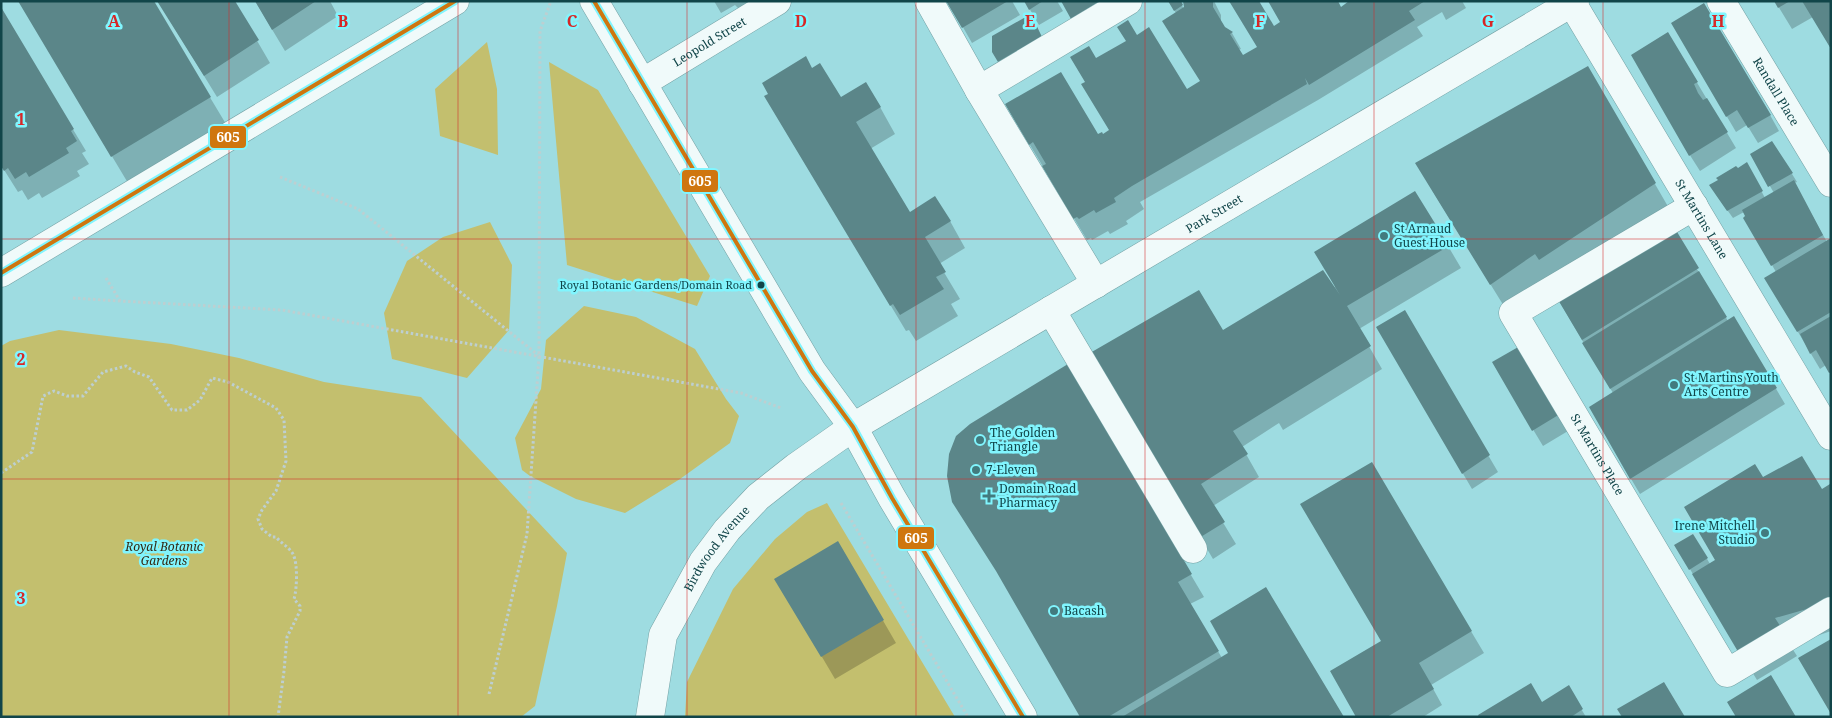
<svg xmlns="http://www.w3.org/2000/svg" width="1832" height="718" font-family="'Noto Serif',serif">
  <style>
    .green { fill: #c3bf6e }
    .shadow { fill: #0003 }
    .building { fill: #5b8689 }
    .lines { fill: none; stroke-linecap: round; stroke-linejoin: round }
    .minor-casing { stroke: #73a1a4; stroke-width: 29 }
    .path { stroke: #bdcfd1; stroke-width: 3; stroke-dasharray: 2.5 2.5; stroke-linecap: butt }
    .minor { stroke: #f0fafa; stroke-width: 28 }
    .bus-1-casing { stroke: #81f5fe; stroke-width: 8 }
    .bus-1 { stroke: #cf760f; stroke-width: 4 }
    .grid { fill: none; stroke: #d62828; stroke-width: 1; stroke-opacity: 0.55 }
    .poi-dot { fill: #427a7e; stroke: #81f5fe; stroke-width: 2 }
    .bus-dot { fill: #114549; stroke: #81f5fe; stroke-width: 2 }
    .labels { text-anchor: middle; stroke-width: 5; stroke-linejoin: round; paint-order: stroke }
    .bus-label { font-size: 11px; fill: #114549; stroke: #81f5fe; text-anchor: end }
    .street-label { font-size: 12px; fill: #114549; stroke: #81f5fe }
    .poi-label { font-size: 12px; fill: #114549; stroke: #81f5fe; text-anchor: start }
    .park-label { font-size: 12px; font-style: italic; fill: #352913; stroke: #81f5fe }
    .grid-label { font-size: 16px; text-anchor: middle; font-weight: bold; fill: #d62828; stroke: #81f5fe; stroke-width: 5; stroke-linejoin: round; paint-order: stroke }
    .line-badge { stroke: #81f5fe; stroke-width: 2 }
    .badge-label { font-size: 14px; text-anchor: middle; font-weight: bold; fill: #fff }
  </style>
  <rect width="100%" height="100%" fill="#9edce1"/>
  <!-- green -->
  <path class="green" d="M487,42L497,89L498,155L440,136L435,89Z
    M549,62L598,90L710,276L697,306L567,265Z
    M490,222L512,265L509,330L467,378L392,359L384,313L407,261L443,237Z
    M584,306L636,317L695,349L726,399L739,416L730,443L680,479L625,513L576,499L530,476L522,470L515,438L541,389L546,340Z
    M59,330L171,344L239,358L324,382L421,397L567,553L557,606L535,706L521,717H1V346L10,341Z
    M827,503L955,717H685L687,682L733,589L775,539L807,512Z"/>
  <!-- shadow -->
  <path class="shadow" d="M19,1H152L226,124L128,183Z
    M158,1H234L270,63L217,97Z
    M255,1H330L338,16L285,51Z
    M714,1H767L745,15L735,5L721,13Z
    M948,1H1012L1020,15L972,43Z
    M1025,1H1057L1063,11L1039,25Z
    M1169,1H1179L1186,12L1184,1H1214L1221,15V23L1224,28L1232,33L1241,49L1238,50L1243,57L1259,48L1273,28L1341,8L1351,1H1462L1466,8L1446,20L1442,12L1417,27L1423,36L1318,100L1140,202L1144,209L1126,221L1128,224L1110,234L1108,231L1092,240L1091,238L1087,240L1006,105L1103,136L1110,131L1087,82L1096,60L1137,36L1186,90L1201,82L1176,13Z
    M1775,1H1831L1813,17L1792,29Z
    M1,10L86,151L82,153L89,164L77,171L80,176L42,198L39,193L28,200L22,190L18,192L1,165Z
    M1672,23L1770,115L1779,131L1758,143L1747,125L1736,132Z
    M1668,34L1736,148L1700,171L1679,138Z
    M1588,68L1670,210L1507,311L1432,190Z
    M812,70L840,99L880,107L895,134L870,149L909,214L950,221L965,248L939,264L960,299L951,304L958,316L916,341L909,330L906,331L781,123Z
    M1772,142L1797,182L1794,183L1827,242L1831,240V374L1826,365L1820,369L1766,278L1776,272L1745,218L1747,217L1744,212L1733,218L1715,193L1738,170L1747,164L1765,198L1774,193L1752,155Z
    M1670,224L1728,321L1734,318L1785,404L1640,494L1627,472L1613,393L1555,294Z
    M1448,246L1461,268L1359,329L1382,369L1283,430L1279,423L1242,447L1259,477L1213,506L1236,544L1213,559L1092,354L1230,344L1336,286Z
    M1404,312L1498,472L1472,489L1378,328Z
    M1519,347L1568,431L1543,446L1493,363Z
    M1067,366L1204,597L1190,604L1222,658L1342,717H1081Z
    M1371,464L1484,653L1431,685L1442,705L1423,717H1358L1382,642Z
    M1762,479L1821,490L1831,488V631L1790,645L1797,656L1757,680L1676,546L1693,535L1710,564L1717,560Z
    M838,543L896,643L835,679L776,579Z
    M1568,687L1586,717H1480L1542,704Z"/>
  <!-- building -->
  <path class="building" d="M18,1H154L211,97L111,157Z
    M157,1H235L259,40L204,76Z
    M255,1H316L272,30Z
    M946,1H1008L962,28Z
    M1024,1H1043L1029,10Z
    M1061,1H1100L1071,19Z
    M1168,1H1181L1183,5L1174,11Z
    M1183,1H1213V7L1225,27L1233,32L1230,34L1243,55L1257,47L1229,1H1259L1274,26L1280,22L1268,1H1338L1341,7L1349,1H1425L1409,11L1415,20L1366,50L1309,85L1305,78L1307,84L1132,186L1114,198L1116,202L1096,213L1094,210L1079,219L1077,217L1073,219L1042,166L1046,164L1033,142L1029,145L1005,104L1061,72L1098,134L1102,132L1103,134L1109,130L1081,84L1085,82L1070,57L1089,46L1096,58L1126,41L1117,27L1128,20L1137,35L1149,27L1187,89L1200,81L1162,21L1184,7Z
    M1774,1H1790L1778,8Z
    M1802,1H1831V49Z
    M1704,3L1771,115L1748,128L1737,110L1726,117L1671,23Z
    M1,7L74,129L71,131L77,141L66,148L69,153L29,177L26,172L15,179L8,168L4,171L1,166Z
    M1031,14L1042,37L998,62L992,52V36Z
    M1668,32L1698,82L1694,84L1698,93L1703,100L1707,98L1728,132L1689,156L1631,55Z
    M806,56L812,68L820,63L841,97L866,82L881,107L856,122L910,212L935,196L951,221L925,237L946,272L936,277L944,289L900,315L893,304L890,306L764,96L768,94L762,83Z
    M1588,66L1656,183L1539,260L1535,254L1490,285L1415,163Z
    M1772,141L1793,173L1768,187L1750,154Z
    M1747,162L1763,191L1727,211L1709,185L1718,180L1716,178L1736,166L1738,168Z
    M1794,180L1823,235L1771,266L1743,218L1745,216L1742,210Z
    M1415,191L1449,246L1347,306L1371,346L1233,431L1248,454L1201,484L1225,522L1199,538L1090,353L1199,290L1223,330L1323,270L1340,295L1314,252Z
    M1671,222L1699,268L1582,340L1554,293Z
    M1831,238V312L1797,332L1764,278Z
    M1699,271L1727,317L1610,389L1582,343Z
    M1405,310L1490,455L1462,474L1376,327Z
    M1734,316L1777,388L1630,479L1589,407Z
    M1831,316V372L1829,373L1816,350L1810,354L1800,334Z
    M1520,346L1560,414L1532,431L1492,362Z
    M1068,364L1192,574L1178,582L1219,651L1108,717H1080L996,571L952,502L947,476L949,454L956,436L970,424Z
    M1802,456L1822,489L1830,484L1831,485V598L1807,609L1775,618L1782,629L1740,655L1692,574L1715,560L1684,507L1755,464L1763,477Z
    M1372,462L1472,631L1419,663L1434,689L1387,717H1356L1330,671L1381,641L1300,504Z
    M1693,534L1708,558L1689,570L1674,545Z
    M838,541L884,620L821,657L774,579Z
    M1266,587L1344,717H1122L1228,653L1210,621Z
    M1831,639V714L1798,658Z
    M1771,675L1796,717H1736L1727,702Z
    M1664,682L1685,717H1622L1617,709Z
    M1531,683L1542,702L1569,685L1583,709L1571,717H1479L1478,715Z"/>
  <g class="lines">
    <!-- minor casing -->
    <g class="minor-casing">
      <g id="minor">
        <path d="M594,1L812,371L853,427L892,498L1023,717"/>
        <path d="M929,1L979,90L1096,284"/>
        <path id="s1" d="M1721,1L1831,183"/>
        <path id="s2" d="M1572,3L1831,436"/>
        <path id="s3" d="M642,83L777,1"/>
        <path d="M979,90L1128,1"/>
        <path id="s4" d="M1694,206L1513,313L1727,673L1831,611"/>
        <path d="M1,273L455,1"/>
        <path d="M1051,310L1193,549"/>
        <path id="s5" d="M650,717L663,635L703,562L727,530L758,497L796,467L853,427L1575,1"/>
      </g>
    </g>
    <!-- path -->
    <path class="path" d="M280,177L358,209L538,355
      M106,278L120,301L282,310L741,393L781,408
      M73,298L119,301
      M1,473L32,452L43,396L54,391L67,396H83L103,372L126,366L135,372L149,377L172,410H187L200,400L212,378L228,382L276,408L284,420L286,461L276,491L262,510L258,519L262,529L272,537H276C281,543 289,547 293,554C298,564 297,589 294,599L300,606V611L287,637L284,671L278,717
      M841,503L968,717
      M489,694L527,534L539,356L540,31L551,1"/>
    <!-- minor -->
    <use href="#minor" class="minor"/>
    <!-- bus-1 casing -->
    <g class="bus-1-casing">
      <path id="bus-1" d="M594,1L812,371L853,427L892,498L1023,717
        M1,273L455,1"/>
    </g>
    <!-- bus-1 -->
    <use href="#bus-1" class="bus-1"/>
  </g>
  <!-- grid -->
  <path class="grid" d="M229,1V717M458,1V717M687,1V717M916,1V717M1145,1V717M1374,1V717M1603,1V717M1,239H1831M1,479H1831"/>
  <!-- markers -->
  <g class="poi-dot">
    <circle cx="1384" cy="236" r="5"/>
    <circle cx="1674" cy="385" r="5"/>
    <circle cx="980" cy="440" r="5"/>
    <circle cx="976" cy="470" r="5"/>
    <path d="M986.5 488.5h5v5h5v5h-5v5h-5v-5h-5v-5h5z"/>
    <circle cx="1765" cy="533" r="5"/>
    <circle cx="1054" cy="611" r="5"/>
  </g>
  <circle class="bus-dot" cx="761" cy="285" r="4.5"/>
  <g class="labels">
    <!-- bus labels -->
    <g class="bus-label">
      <text x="752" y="289">Royal Botanic Gardens/Domain Road</text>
    </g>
    <!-- street labels -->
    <g class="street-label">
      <text dy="4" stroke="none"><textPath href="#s3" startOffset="79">Leopold Street</textPath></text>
      <text dy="4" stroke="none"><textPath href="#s1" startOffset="106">Randall Place</textPath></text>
      <text dy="4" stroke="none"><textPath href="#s5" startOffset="789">Park Street</textPath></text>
      <text dy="4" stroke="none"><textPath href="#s2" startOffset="252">St Martins Lane</textPath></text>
      <text dy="4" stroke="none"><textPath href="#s4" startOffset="375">St Martins Place</textPath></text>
      <text dy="4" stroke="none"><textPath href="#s5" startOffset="185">Birdwood Avenue</textPath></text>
    </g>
    <!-- poi labels -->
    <g class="poi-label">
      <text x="1394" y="233">St Arnaud<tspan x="1394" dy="14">Guest House</tspan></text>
      <text x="1684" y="382">St Martins Youth<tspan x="1684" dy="14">Arts Centre</tspan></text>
      <text x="990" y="437">The Golden<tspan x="990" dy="14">Triangle</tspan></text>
      <text x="986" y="474">7-Eleven</text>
      <text x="999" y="493">Domain Road<tspan x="999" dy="14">Pharmacy</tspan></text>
      <text x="1755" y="530" text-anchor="end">Irene Mitchell<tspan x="1755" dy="14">Studio</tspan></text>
      <text x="1064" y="615">Bacash</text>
    </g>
    <!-- park labels -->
    <g class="park-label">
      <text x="164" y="551">Royal Botanic<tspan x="164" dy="14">Gardens</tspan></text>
    </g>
  </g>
  <g class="grid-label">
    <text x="114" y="27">A</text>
    <text x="343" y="27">B</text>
    <text x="572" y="27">C</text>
    <text x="801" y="27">D</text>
    <text x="1030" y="27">E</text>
    <text x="1260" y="27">F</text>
    <text x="1488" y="27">G</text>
    <text x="1718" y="27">H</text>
    <text x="21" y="125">1</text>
    <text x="21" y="365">2</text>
    <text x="21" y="604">3</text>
  </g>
  <g class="line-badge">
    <rect x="209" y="125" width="38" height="24" rx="5" fill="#cf760f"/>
    <rect x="681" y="169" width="38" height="24" rx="5" fill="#cf760f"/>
    <rect x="897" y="526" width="38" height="24" rx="5" fill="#cf760f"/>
  </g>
  <g class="badge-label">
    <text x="228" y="142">605</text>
    <text x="700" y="186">605</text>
    <text x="916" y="543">605</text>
  </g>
  <!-- border -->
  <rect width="1832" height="718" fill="none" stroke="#114549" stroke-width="5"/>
</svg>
